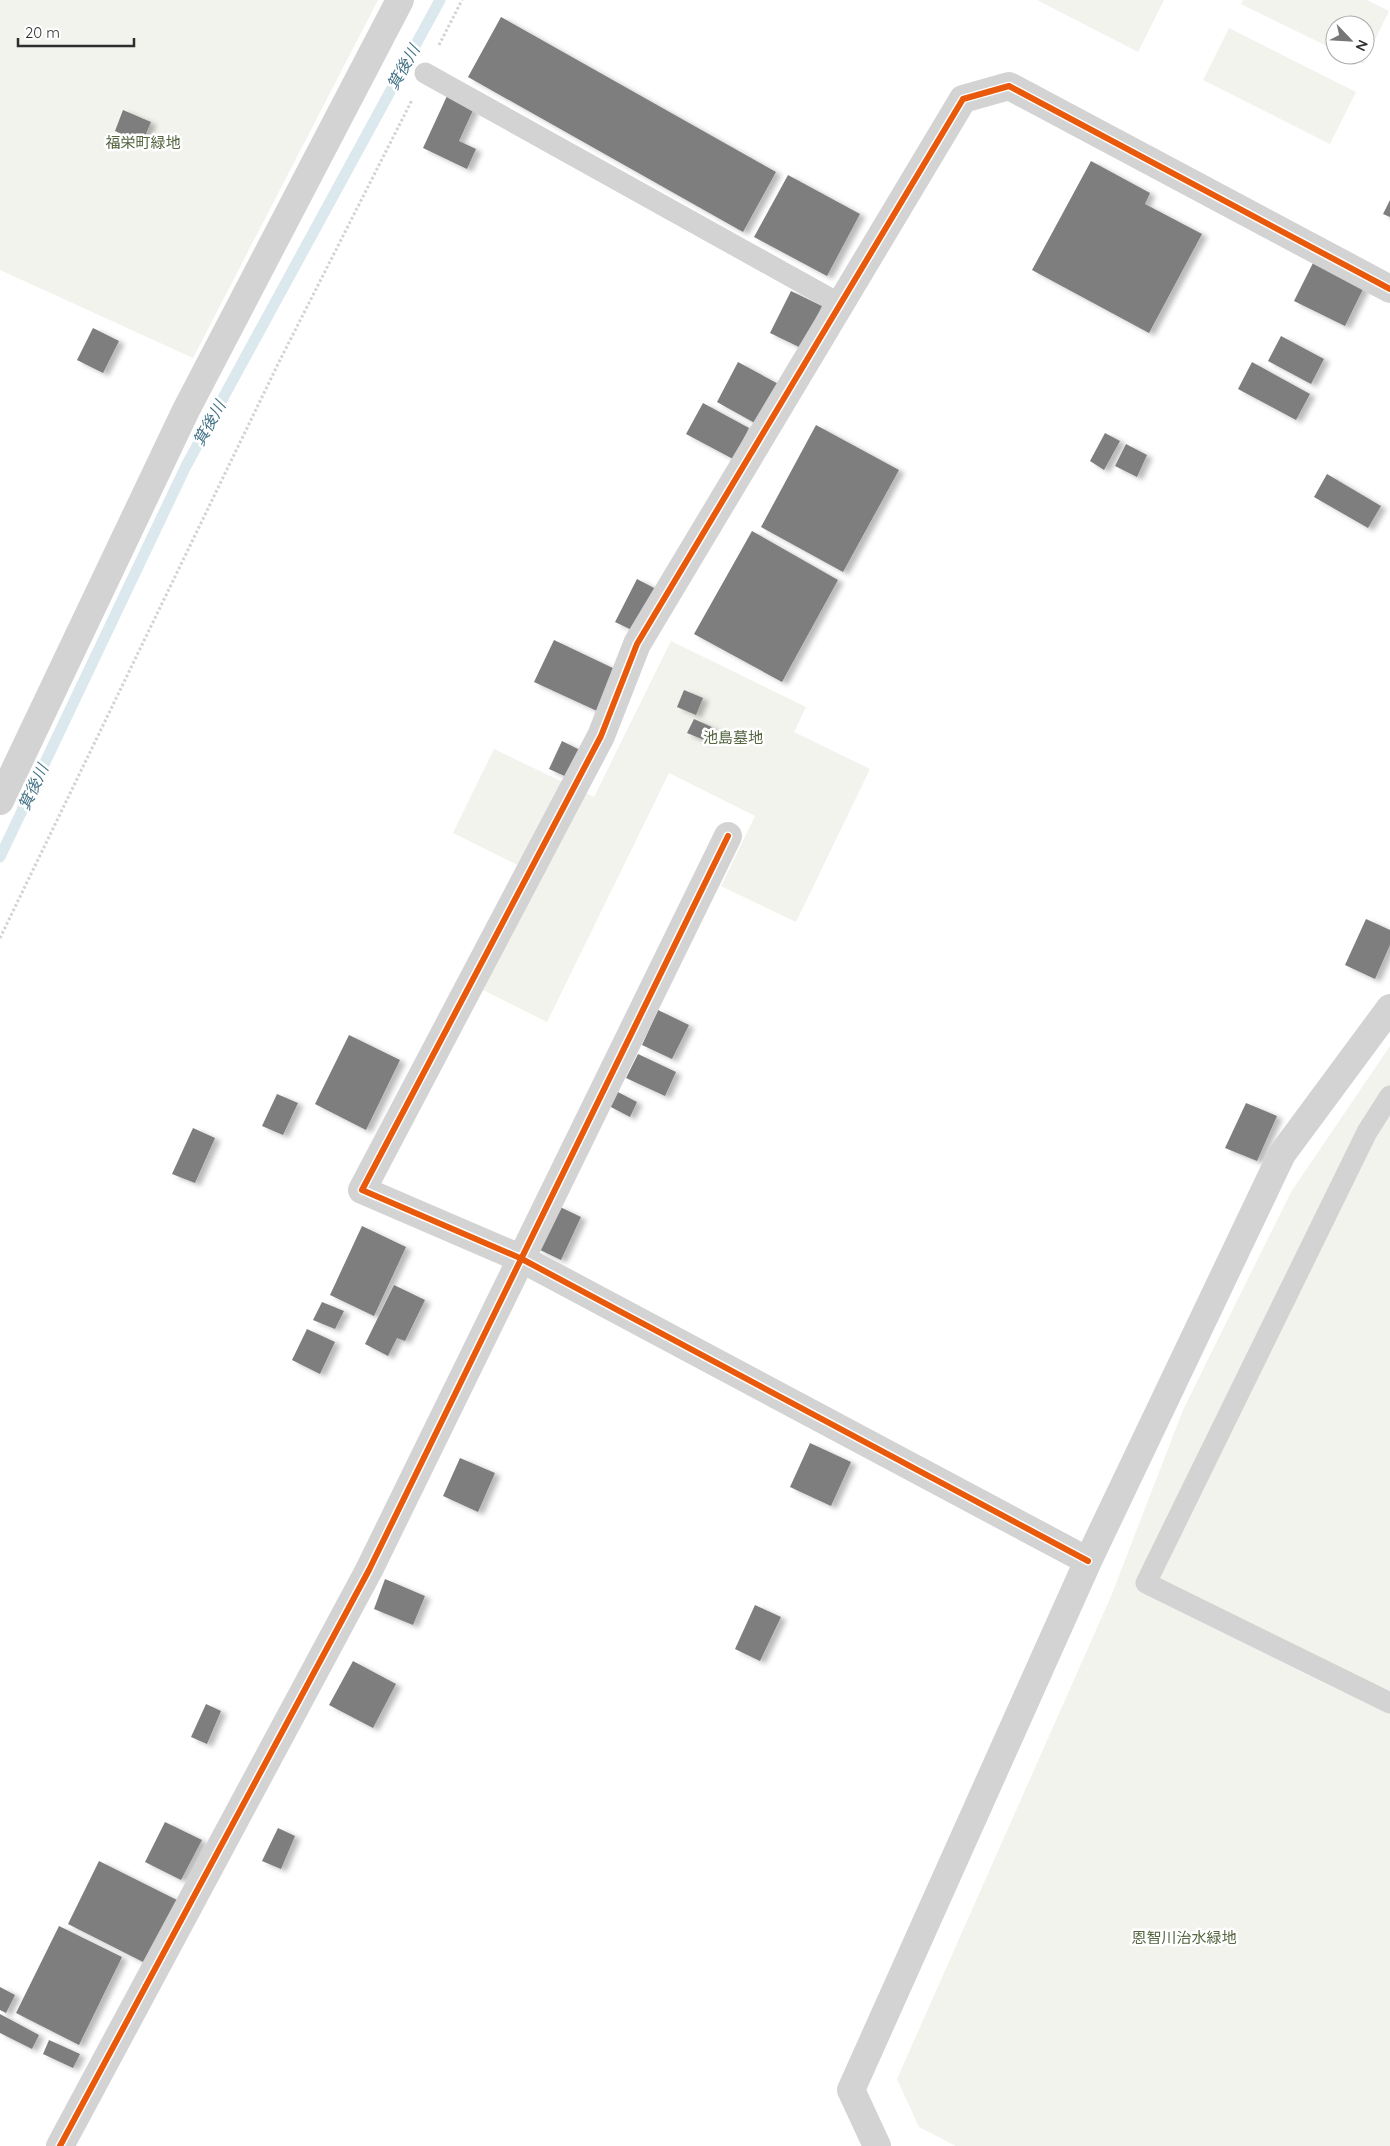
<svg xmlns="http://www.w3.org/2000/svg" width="1390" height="2146" font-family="Quicksand,'Noto Sans JP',sans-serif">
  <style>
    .green { fill: #f1f3ec }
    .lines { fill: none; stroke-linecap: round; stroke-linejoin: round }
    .stream { stroke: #dbe9ef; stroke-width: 11 }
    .building { fill: #7e7e7e; filter: url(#shadow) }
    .path { stroke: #d3d3d3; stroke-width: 3; stroke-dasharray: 2.5 2.5; stroke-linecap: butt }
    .lane { stroke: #d3d3d3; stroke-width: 21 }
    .street { stroke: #d3d3d3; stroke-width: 28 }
    .cycleway-casing { stroke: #fff; stroke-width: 9 }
    .cycleway { stroke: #e8590c; stroke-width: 6 }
    .labels { text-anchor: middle; stroke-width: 5; stroke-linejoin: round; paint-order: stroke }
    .park-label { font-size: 15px; fill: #556540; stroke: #fff }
    .water-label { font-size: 16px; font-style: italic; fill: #457488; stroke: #fff }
  </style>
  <defs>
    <filter id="shadow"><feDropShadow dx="5.5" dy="3" stdDeviation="2.5" flood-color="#0004"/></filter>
  </defs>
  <rect width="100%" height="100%" fill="#fff"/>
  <!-- green -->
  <path class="green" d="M0,0H378L193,358L0,270Z
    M1037,0H1164L1138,52Z
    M1243,0H1367L1389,11L1363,64L1346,55H1365V25H1335V50L1241,4Z
    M1229,28L1356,92L1330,144L1203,80Z
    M671,641L806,707L794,732L870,769L796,922L721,886L755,816L669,773L547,1022L483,990L540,876L453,833L494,749L594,797Z
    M1390,1046V2146H956L919,2127L897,2079L1112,1594L1183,1410L1291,1192Z"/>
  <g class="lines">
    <!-- stream -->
    <path class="stream" d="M0,857L186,466L440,0"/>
  </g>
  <!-- building -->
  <path class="building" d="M501,17L776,172L743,232L468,77Z
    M447,96L474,108L459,141L476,149L467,169L423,148Z
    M123,110L151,122L142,143L115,131Z
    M1091,161L1150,193L1145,204L1202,234L1149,333L1032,270Z
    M788,175L860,214L827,276L754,237Z
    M1390,200V217L1383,214Z
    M1314,261L1364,287L1345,326L1294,301Z
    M791,291L822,306L801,348L770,333Z
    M93,328L119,341L103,373L77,360Z
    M1281,336L1324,359L1311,384L1268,361Z
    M738,362L782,386L760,426L717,402Z
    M1252,362L1310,394L1296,420L1238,389Z
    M703,403L749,428L733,459L686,434Z
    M816,425L899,470L843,572L761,527Z
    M1105,433L1120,441L1104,470L1090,461Z
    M1126,444L1147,455L1137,477L1115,466Z
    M1327,474L1381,506L1368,528L1314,497Z
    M752,531L838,580L782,682L694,634Z
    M637,579L658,590L636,632L615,622Z
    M554,640L617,670L597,711L534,682Z
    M684,690L703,698L696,715L677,707Z
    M694,719L714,728L709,742L687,733Z
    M562,741L582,751L569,778L549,769Z
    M1366,919L1390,930V945L1375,979L1345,965Z
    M658,1010L689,1025L672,1059L642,1045Z
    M349,1035L400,1060L366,1130L315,1104Z
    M638,1054L676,1072L665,1096L626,1078Z
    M616,1091L637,1102L630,1117L609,1106Z
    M277,1094L298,1103L283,1135L262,1126Z
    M1246,1103L1277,1116L1257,1161L1225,1148Z
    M193,1128L215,1138L195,1183L172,1174Z
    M558,1206L581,1217L561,1260L538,1249Z
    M362,1226L406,1247L374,1316L330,1295Z
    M394,1285L425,1300L405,1341L397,1338L388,1356L365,1344Z
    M322,1302L344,1311L335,1329L313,1320Z
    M307,1329L335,1342L320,1374L292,1360Z
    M810,1443L851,1462L831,1506L790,1487Z
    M460,1458L495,1473L478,1512L443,1496Z
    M385,1579L425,1596L413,1625L374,1609Z
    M755,1605L781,1617L760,1661L735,1649Z
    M353,1661L396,1684L373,1728L329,1705Z
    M206,1704L221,1711L207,1744L191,1737Z
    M165,1822L202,1840L181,1880L145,1862Z
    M278,1828L295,1836L281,1869L262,1861Z
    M99,1861L177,1900L145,1963L68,1924Z
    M59,1926L122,1957L79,2045L16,2013Z
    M0,1987L15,1995L6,2013L0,2010Z
    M0,2014L39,2035L32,2049L0,2033Z
    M49,2040L80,2054L73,2068L43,2054Z"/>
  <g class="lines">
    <!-- path -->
    <path class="path" d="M439,45L462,0
      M0,938L278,364L412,100"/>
    <!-- lane -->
    <path class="lane" d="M425,73L840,304
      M1390,1096L1367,1132L1146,1583L1390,1703"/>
    <!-- street -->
    <path class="street" d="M0,801L186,410L400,0
      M1088,1561L520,1258L362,1190L601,736L637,644L963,99L1009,86L1390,289
      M60,2146L369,1570L728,836
      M877,2146L851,2090L1088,1561L1282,1154L1390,1008"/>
    <!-- cycleway casing -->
    <g class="cycleway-casing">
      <path id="cycleway" d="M1088,1561L520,1258L362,1190L601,736L637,644L963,99L1009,86L1390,289
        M60,2146L369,1570L728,836"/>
    </g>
    <!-- cycleway -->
    <use href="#cycleway" class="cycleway"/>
  </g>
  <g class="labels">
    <!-- park labels -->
    <g class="park-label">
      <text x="143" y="148">福栄町緑地</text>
      <text x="733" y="743">池島墓地</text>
      <text x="1184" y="1943">恩智川治水緑地</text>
    </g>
    <!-- water labels -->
    <g class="water-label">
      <text transform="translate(403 67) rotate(-61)" y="6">箕後川</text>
      <text transform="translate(209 423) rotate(-61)" y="6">箕後川</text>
      <text transform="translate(33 787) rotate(-65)" y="6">箕後川</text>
    </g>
  </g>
  <!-- north arrow -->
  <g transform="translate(1350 40) rotate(115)"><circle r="24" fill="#ffffff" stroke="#ababab"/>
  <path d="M0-4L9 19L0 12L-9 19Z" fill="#777777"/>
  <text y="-8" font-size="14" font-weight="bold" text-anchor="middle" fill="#2e2e2e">N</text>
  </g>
  <!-- scale -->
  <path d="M18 38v8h116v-8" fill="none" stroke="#2e2e2e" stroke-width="2.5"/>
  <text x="25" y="38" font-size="15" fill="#2e2e2e" stroke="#ffffff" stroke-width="4" paint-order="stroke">20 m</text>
</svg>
